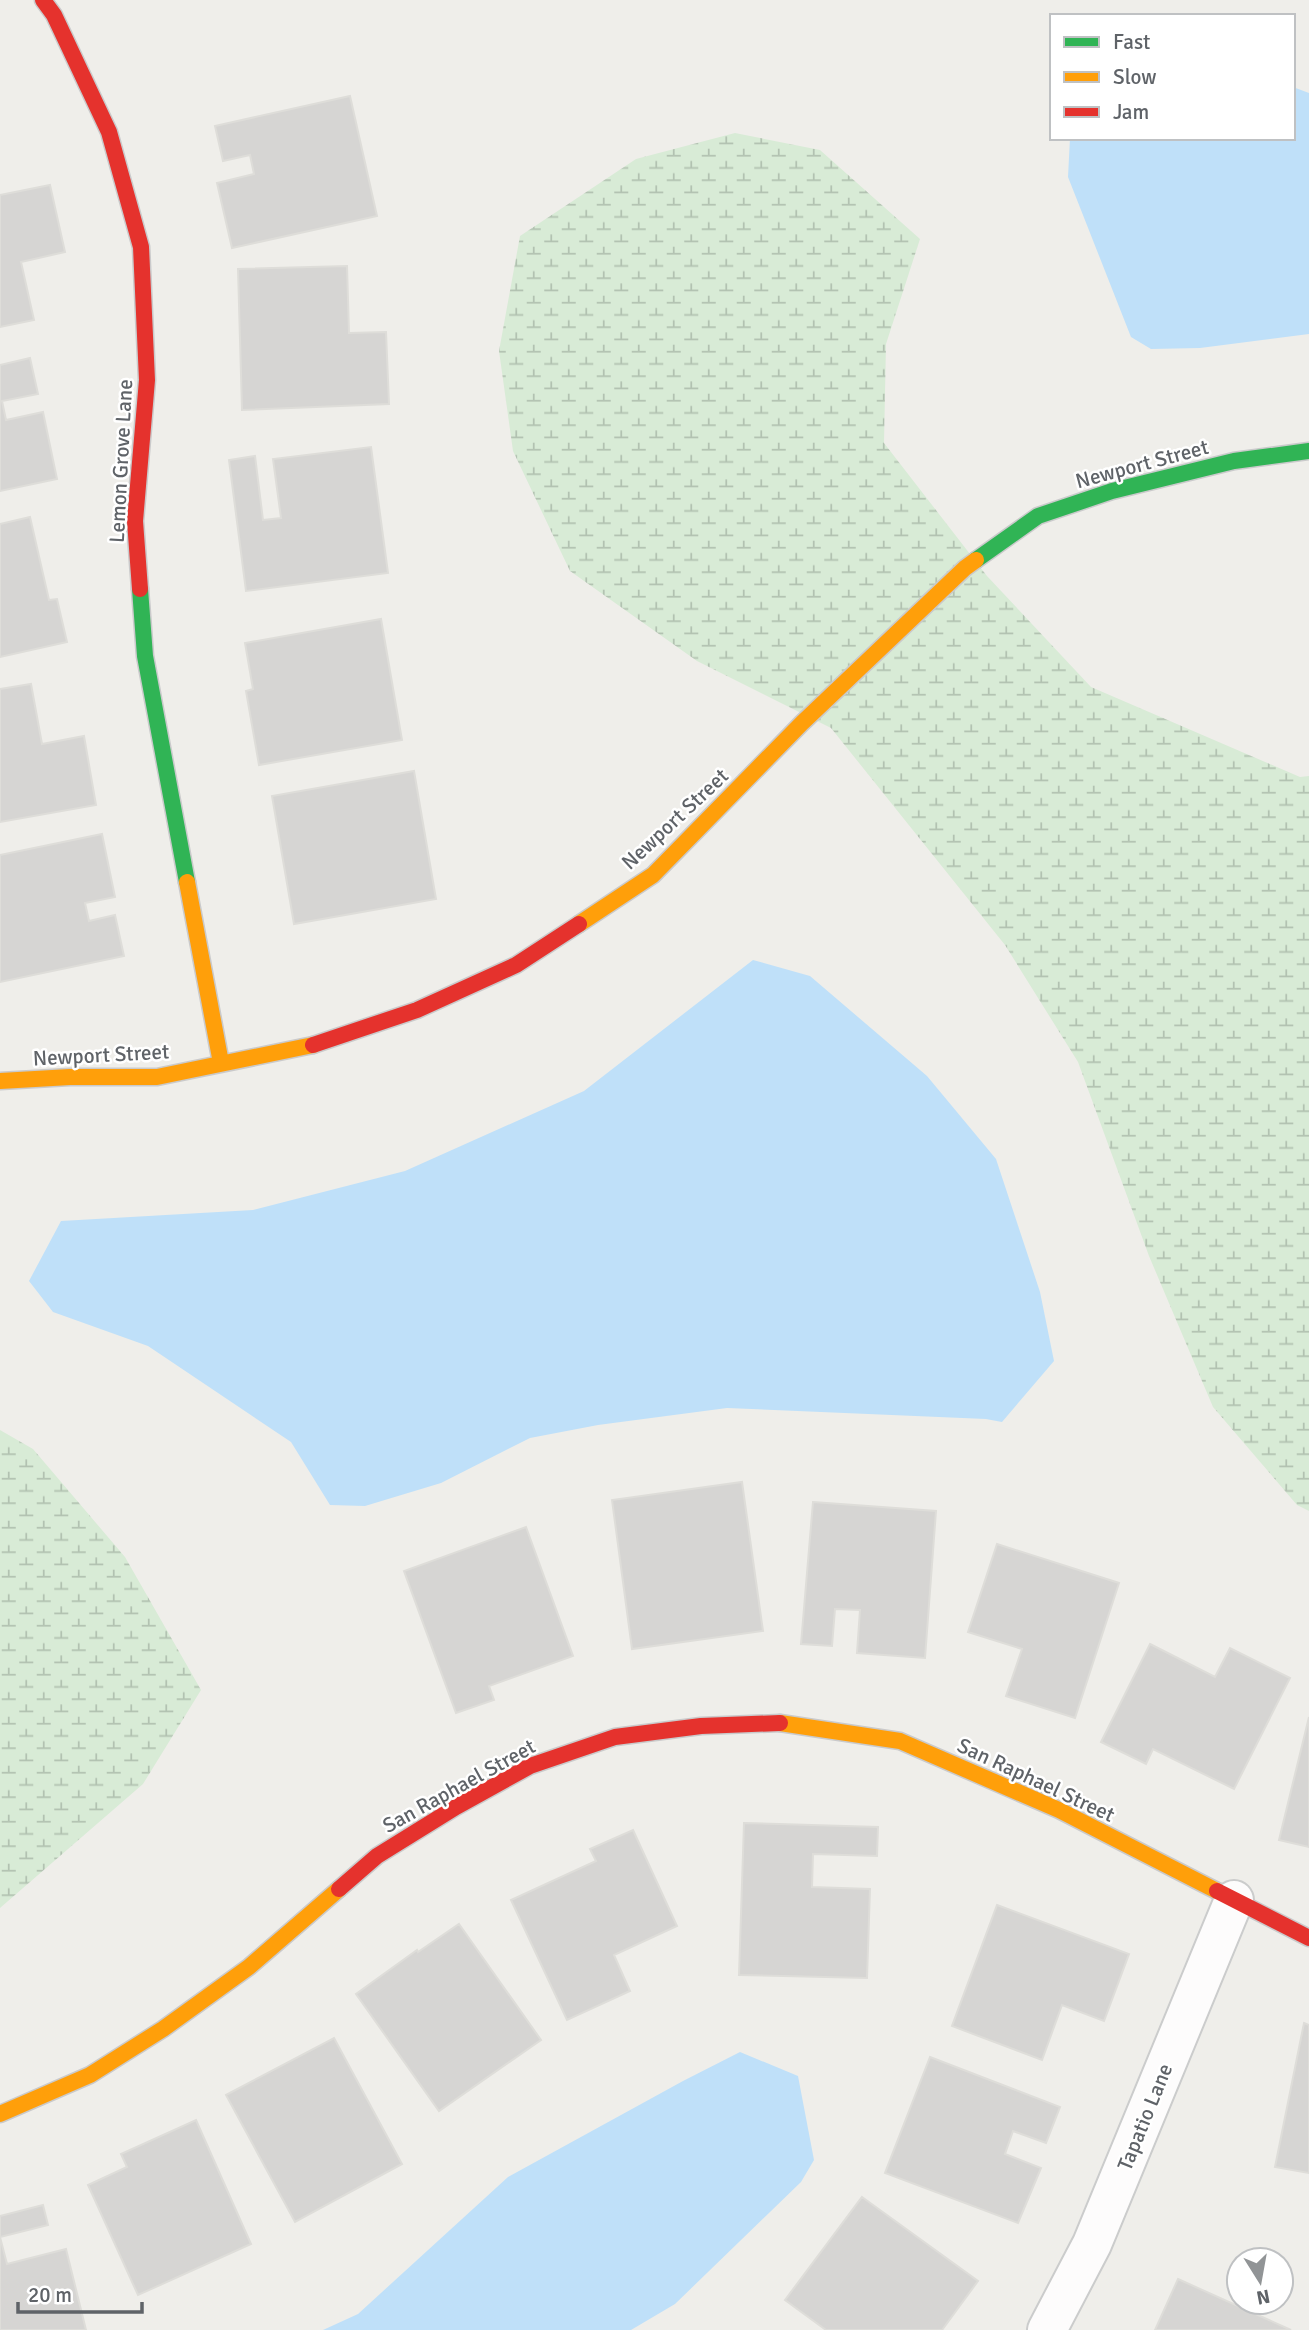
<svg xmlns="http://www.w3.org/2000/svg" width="1309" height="2330" font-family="Signika,sans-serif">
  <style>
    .wetland { fill: url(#wetland-marsh) }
    .water { fill: #bfe0f9 }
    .building { fill: #d6d5d3; stroke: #deddd9; stroke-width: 2 }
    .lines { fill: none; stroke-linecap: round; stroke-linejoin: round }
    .street-casing { stroke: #cbcccc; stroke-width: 42 }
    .fast-casing { stroke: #cacacb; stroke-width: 19 }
    .slow-casing { stroke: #cacacb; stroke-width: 19 }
    .jam-casing { stroke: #cacacb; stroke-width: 19 }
    .street { stroke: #fdfcfc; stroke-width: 38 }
    .fast { stroke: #30b455; stroke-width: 16 }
    .slow { stroke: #ff9f0a; stroke-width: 16 }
    .jam { stroke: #e5322d; stroke-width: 16 }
    .labels { text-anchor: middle; stroke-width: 5; stroke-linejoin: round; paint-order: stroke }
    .street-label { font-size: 21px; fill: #5f6368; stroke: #fff }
  </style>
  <defs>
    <pattern id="wetland-marsh" width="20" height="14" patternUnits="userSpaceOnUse" patternTransform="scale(1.75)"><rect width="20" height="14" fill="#d8ebd6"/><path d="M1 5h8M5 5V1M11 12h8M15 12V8" fill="none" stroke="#b2c2b1"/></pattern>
  </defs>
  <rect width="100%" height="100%" fill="#efeeea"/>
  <!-- wetland -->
  <path class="wetland" d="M735,133L820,150L920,239L886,344L884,443L987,576L1091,687L1300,777L1309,776V1511L1297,1505L1213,1407L1149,1256L1078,1062L1005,945L831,728L697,661L570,571L513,451L499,351L520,236L636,159Z
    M0,1430L33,1449L125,1557L201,1690L143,1784L0,1908Z"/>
  <!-- water -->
  <path class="water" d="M1293,87L1309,93V334L1200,348L1151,349L1131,337L1068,177L1070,138H1293Z
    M753,960L810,976L927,1076L996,1159L1040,1292L1054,1361L1002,1422L986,1419L727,1408L598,1425L530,1438L441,1483L365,1506L330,1505L291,1442L148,1346L53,1312L29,1281L61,1221L253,1210L405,1171L584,1091Z
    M740,2052L798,2076L814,2160L801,2182L675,2304L631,2330H323L358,2314L508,2177L683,2081Z"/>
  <!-- building -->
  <path class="building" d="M350,96L377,216L232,248L217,183L254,174L250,155L223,161L215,126Z
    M50,185L65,252L21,262L34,320L0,327V195Z
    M347,266L349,333L386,332L389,404L242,410L238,269Z
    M30,358L38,394L2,401L6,420L43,412L57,479L0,491V365Z
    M371,447L388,573L246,591L229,460L255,456L263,520L281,518L273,459Z
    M30,517L49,600L57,599L67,642L0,657V524Z
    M381,619L402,740L259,765L246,691L253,689L245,643Z
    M31,684L42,744L84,736L96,805L0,822V689Z
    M414,771L436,899L294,924L272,796Z
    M102,834L115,897L85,903L89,921L115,915L124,956L0,982V855Z
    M742,1482L763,1631L632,1649L612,1500Z
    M813,1502L936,1511L925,1658L857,1653L860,1610L835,1609L832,1646L801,1644Z
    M526,1527L573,1656L489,1686L494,1700L456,1713L404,1571Z
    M997,1544L1119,1583L1075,1718L1006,1696L1022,1649L968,1632Z
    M1150,1644L1215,1677L1230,1648L1290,1678L1234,1789L1153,1749L1146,1764L1101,1742Z
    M1309,1717V1847L1279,1840Z
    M744,1823L878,1827L877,1856L813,1854L812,1887L870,1889L867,1978L739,1975Z
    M633,1830L677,1926L614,1955L630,1991L567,2020L511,1900L596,1861L590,1849Z
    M997,1905L1129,1954L1104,2021L1062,2005L1042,2060L952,2026Z
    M459,1924L541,2040L439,2111L356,1994L417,1950L418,1952Z
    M1304,2023L1309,2025V2173L1275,2167Z
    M334,2038L402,2164L295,2222L226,2095Z
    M930,2057L1060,2107L1046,2143L1013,2131L1005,2154L1041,2168L1018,2223L885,2173Z
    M196,2120L251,2244L138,2295L88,2185L127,2167L121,2154Z
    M862,2197L978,2281L942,2330H826L785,2300Z
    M43,2205L48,2225L0,2237L7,2264L66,2249L86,2330H0V2216Z
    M1178,2279L1291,2330H1155Z"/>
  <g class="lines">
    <!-- street casing -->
    <g class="street-casing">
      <path id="street" d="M1047,2330L1092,2244L1234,1900"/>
    </g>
    <!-- fast casing -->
    <g class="fast-casing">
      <path id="fast" d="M976,560L1038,516L1112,491L1234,461L1309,451
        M140,589L145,656L187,882"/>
    </g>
    <!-- slow casing -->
    <g class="slow-casing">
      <path id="slow" d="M187,882L221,1063
        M579,924L653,875L802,723L965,568L976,560
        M0,1081L70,1077H157L313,1045
        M780,1723L900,1741L1059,1810L1217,1891
        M0,2114L90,2075L163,2029L249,1967L339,1889"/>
    </g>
    <!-- jam casing -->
    <g class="jam-casing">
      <path id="jam" d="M43,0L54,15L109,132L141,247L147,380L135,521L140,589
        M313,1045L417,1010L516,965L579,924
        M339,1889L377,1856L456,1807L530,1766L615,1737L701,1726L780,1723
        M1217,1891L1309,1938"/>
    </g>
    <!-- street -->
    <use href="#street" class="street"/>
    <!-- fast -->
    <use href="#fast" class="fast"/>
    <!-- slow -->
    <use href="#slow" class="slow"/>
    <!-- jam -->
    <use href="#jam" class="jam"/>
  </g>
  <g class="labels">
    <!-- street labels -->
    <g class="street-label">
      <text transform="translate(121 461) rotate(-87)" y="7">Lemon Grove Lane</text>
      <text transform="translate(1142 464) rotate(-15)" y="7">Newport Street</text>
      <text transform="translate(675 819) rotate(-43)" y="7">Newport Street</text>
      <text transform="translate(101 1055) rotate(-3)" y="7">Newport Street</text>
      <text transform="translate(1036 1780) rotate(25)" y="7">San Raphael Street</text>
      <text transform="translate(459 1786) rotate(-29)" y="7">San Raphael Street</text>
      <text transform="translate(1145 2117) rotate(-68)" y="7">Tapatio Lane</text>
    </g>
  </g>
  <!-- legend -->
  <rect x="1050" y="14" width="245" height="126" fill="#ffffff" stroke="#bfc1c3" stroke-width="2"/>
  <rect x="1064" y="37" width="35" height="10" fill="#30b455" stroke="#bfc1c3" stroke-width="2"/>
  <text x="1113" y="49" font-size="21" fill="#5f6368">Fast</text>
  <rect x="1064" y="72" width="35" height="10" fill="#ff9f0a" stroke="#bfc1c3" stroke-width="2"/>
  <text x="1113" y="84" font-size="21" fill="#5f6368">Slow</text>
  <rect x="1064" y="107" width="35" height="10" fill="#e5322d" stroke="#bfc1c3" stroke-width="2"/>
  <text x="1113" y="119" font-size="21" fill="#5f6368">Jam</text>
  <!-- north arrow -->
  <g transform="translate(1260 2281) rotate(169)"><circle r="33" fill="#ffffff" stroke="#bfc1c3" stroke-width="2"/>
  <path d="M0-5L12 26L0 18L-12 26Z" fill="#919496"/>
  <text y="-10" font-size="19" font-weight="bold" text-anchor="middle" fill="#5f6368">N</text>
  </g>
  <!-- scale -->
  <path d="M18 2302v10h124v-10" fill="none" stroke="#5f6368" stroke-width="3.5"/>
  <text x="28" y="2302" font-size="21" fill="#5f6368" stroke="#ffffff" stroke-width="5" paint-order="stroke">20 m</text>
</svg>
